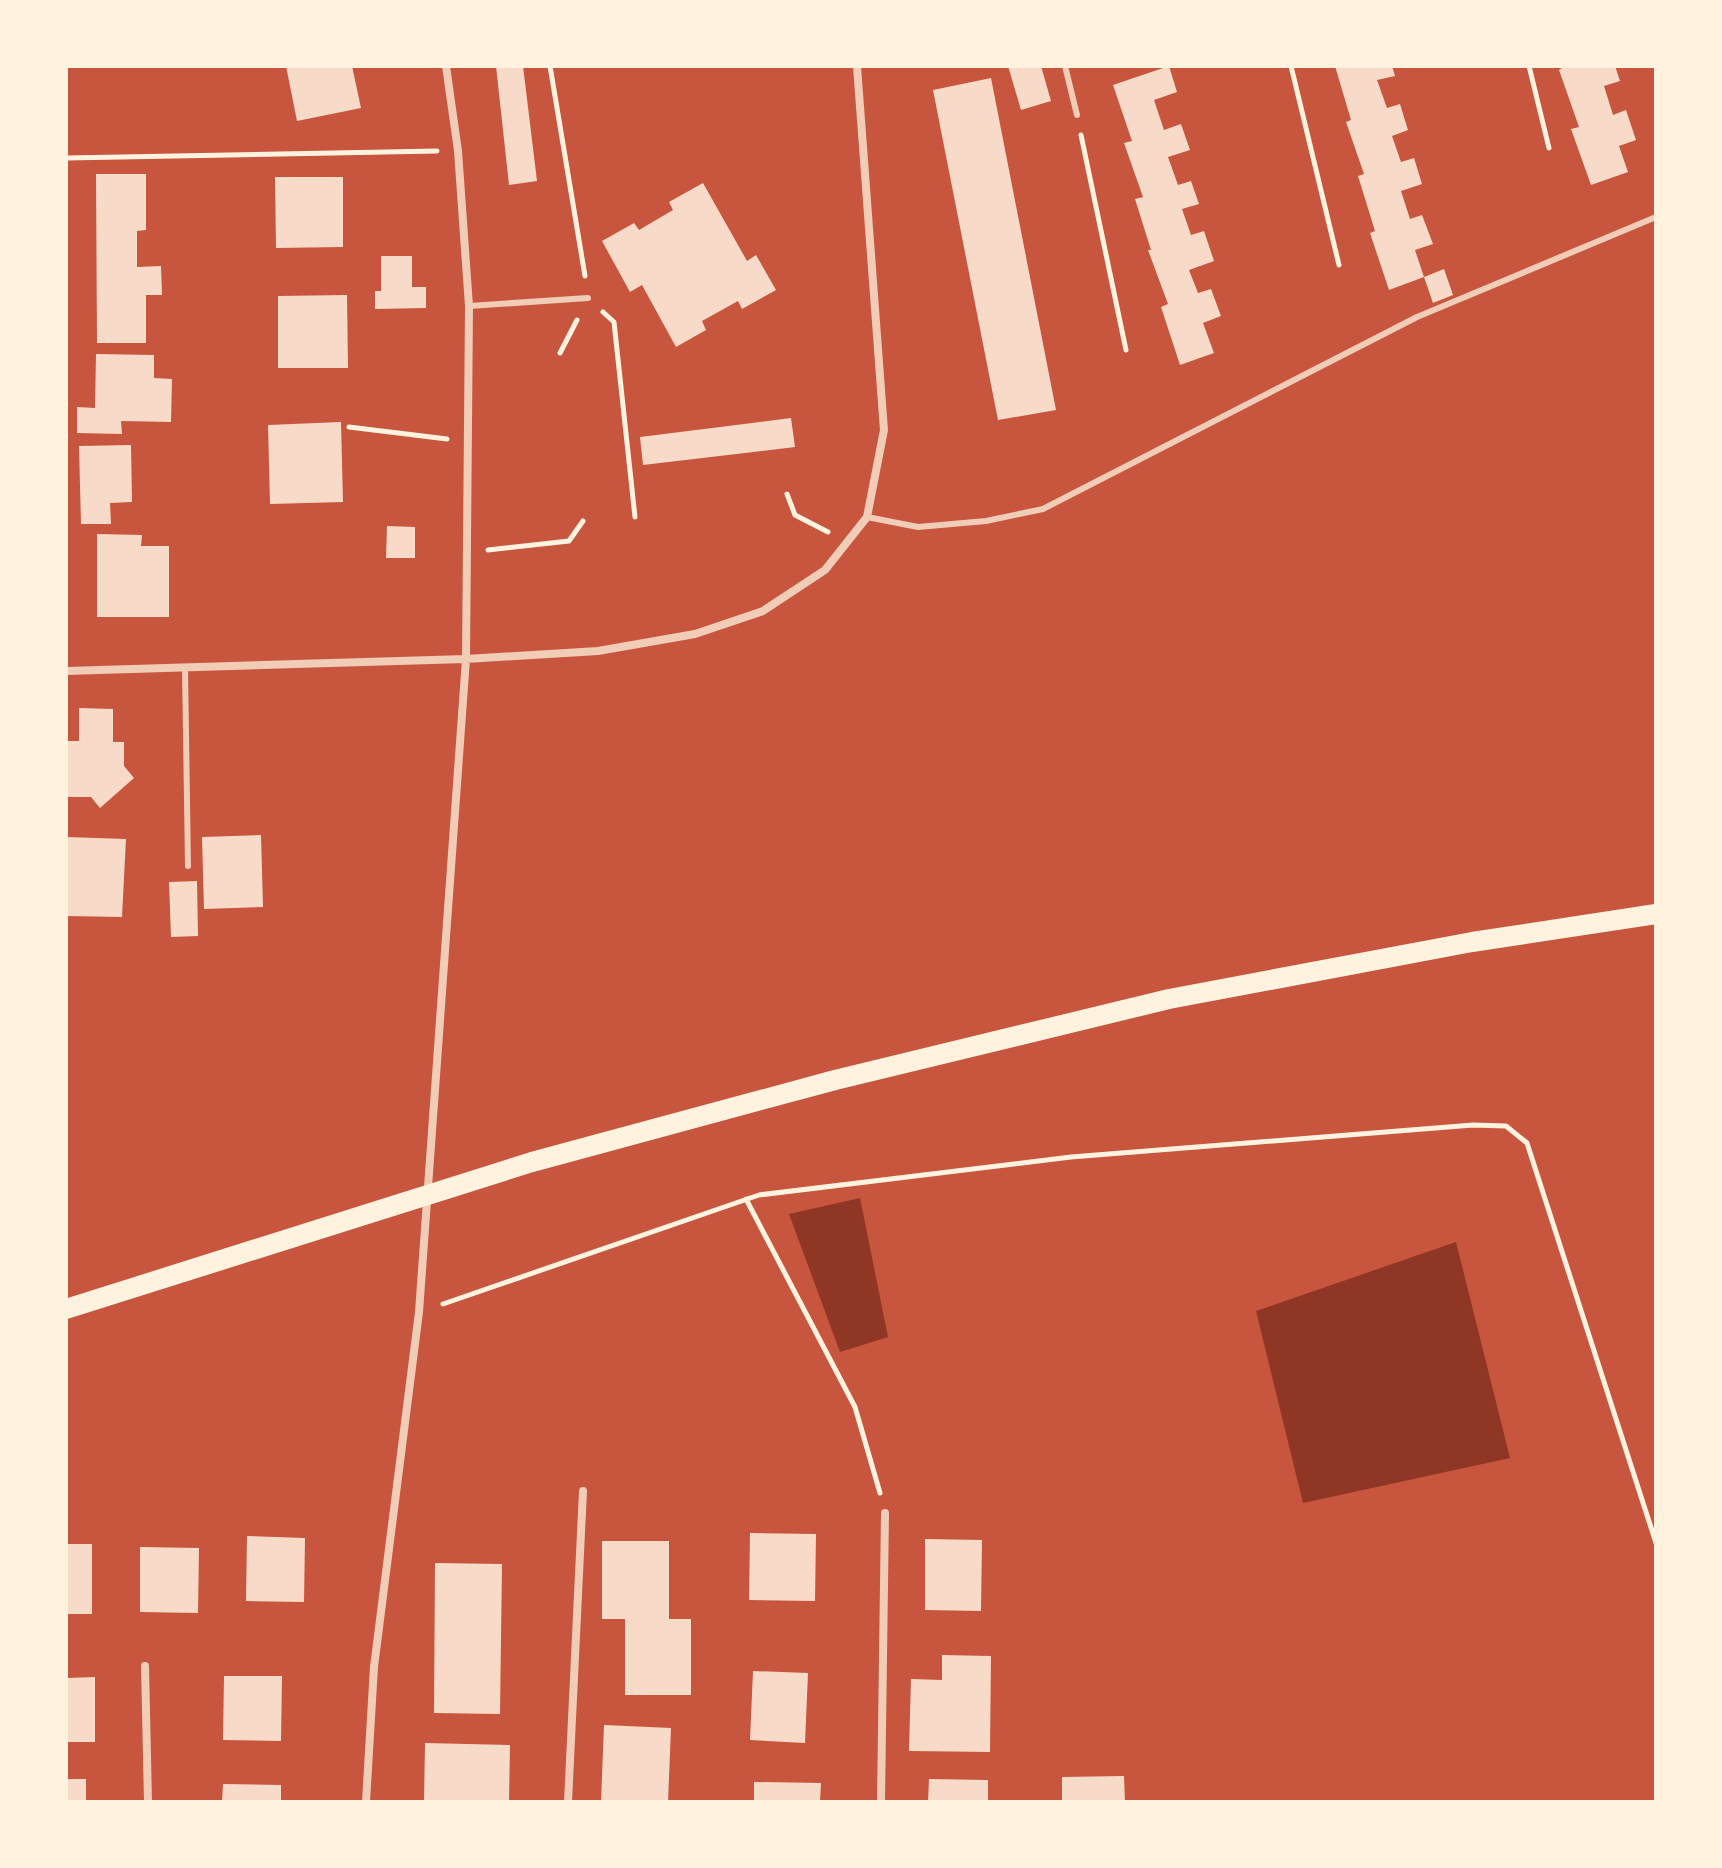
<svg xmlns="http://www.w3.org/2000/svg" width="1722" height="1868" font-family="'Noto Serif',serif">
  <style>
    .water { fill: #8f3625 }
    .building { fill: #f7dbc8 }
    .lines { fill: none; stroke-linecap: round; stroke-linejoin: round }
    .path { stroke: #fff3e0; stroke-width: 5 }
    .service { stroke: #f1ccb7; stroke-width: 6 }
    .minor { stroke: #f1ccb7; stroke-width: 8 }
    .primary { stroke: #fff3e0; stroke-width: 20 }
  </style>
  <rect width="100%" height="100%" fill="#c8553d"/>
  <!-- water -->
  <path class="water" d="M860,1198L888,1337L840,1352L789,1214Z
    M1456,1242L1510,1458L1303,1503L1256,1311Z"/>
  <!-- building -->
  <path class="building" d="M286,66H352L361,108L297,121Z
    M496,66H523L537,181L509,185Z
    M1008,66H1041L1051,101L1021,110Z
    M1169,66L1177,92L1154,100L1164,130L1181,124L1190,150L1168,157L1178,185L1191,181L1199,204L1182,209L1191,235L1204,231L1214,261L1189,270L1198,293L1211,289L1221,316L1203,323L1214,353L1180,365L1161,307L1168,304L1148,250H1151L1135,199L1143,197L1124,143L1132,141L1113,85Z
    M1335,66H1392L1395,76L1377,80L1387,108L1400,104L1408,130L1392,136L1401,162L1414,158L1422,184L1401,191L1410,219L1422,215L1433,244L1415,250L1424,277L1389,290L1370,233L1375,231L1358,176L1364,174L1346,122L1351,120Z
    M1565,66H1615L1620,81L1604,86L1613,115L1626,110L1636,140L1619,146L1628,172L1591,185L1571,129L1579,127L1559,70Z
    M991,78L1056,410L998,420L933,90Z
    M96,174H146V230L137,231V267L161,266L162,295H146V343H97Z
    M275,177H343V247L276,248Z
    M703,183L747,261L756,255L776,290L742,309L738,301L702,321L706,330L676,347L642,285L630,292L602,241L634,223L639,230L673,210L669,202Z
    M381,256H412V287H426V308L375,309V291H381Z
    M1444,269L1453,295L1433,303L1424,277Z
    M347,295L348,368H278V296Z
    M96,354L154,355V378L172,379L171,422L121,421L122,434L77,433V407L95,408Z
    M791,418L795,447L643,465L640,437Z
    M341,422L343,502L270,504L268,425Z
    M131,445L132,502L110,503L111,524H81L79,446Z
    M387,526L415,527V558H386Z
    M97,534L142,535L141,546H169V617H97Z
    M79,708L113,709V742H124V766L134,778L100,808L91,797H66V741H79Z
    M261,835L263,907L204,909L202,837Z
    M66,837L126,839L122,917L66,916Z
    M197,881L198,936L171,937L169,882Z
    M750,1533L816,1534L815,1601L749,1600Z
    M247,1536L305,1538L304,1602L246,1601Z
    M925,1539L982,1540L981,1611L925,1610Z
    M602,1541H669V1619H691V1695H625V1619H602Z
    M66,1544H92V1614H66Z
    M140,1547L199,1548L198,1613L140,1612Z
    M435,1563L502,1564L500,1714L434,1713Z
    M942,1655L991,1656L990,1752L909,1751L911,1679L942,1680Z
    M753,1671L808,1673L805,1743L750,1740Z
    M224,1676H282L281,1741L223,1740Z
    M95,1677V1742H66V1678Z
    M604,1725L671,1728L668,1802H601Z
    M425,1743L510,1745L509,1802H424Z
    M1124,1776L1125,1802H1062V1777Z
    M66,1779H86V1802H66Z
    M929,1779L988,1780V1802H928Z
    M754,1782L821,1783L820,1802H754Z
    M223,1784L281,1785V1802H222Z"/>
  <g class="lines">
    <!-- path -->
    <path class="path" d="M550,66L585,276
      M1291,66L1339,265
      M1529,66L1549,148
      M1081,135L1126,350
      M66,158L437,151
      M603,312L614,322L635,517
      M560,353L577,320
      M349,427L447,439
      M787,494L795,515L828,532
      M488,550L569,541L583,521
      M746,1199L855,1407L880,1493
      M443,1304L759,1195L1071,1157L1473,1125L1506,1126L1527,1143L1656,1543"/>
    <!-- service -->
    <path class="service" d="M1065,66L1077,115
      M469,306L588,298
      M867,517L918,527L986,521L1043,509L1417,317L1656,217
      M185,668L188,866"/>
    <!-- minor -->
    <path class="minor" d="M66,671L466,659L598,651L695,634L763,611L825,570L867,517L884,430L857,66
      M145,1666L148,1802
      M366,1802L374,1667L419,1312L466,659L469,306L458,151L446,66
      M568,1802L583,1491
      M881,1802L885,1513"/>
    <!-- primary -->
    <path class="primary" d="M66,1309L532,1162L835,1080L1169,999L1472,942L1656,914"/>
  </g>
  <!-- border -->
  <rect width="1722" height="1868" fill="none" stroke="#fff3e0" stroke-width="136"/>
</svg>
